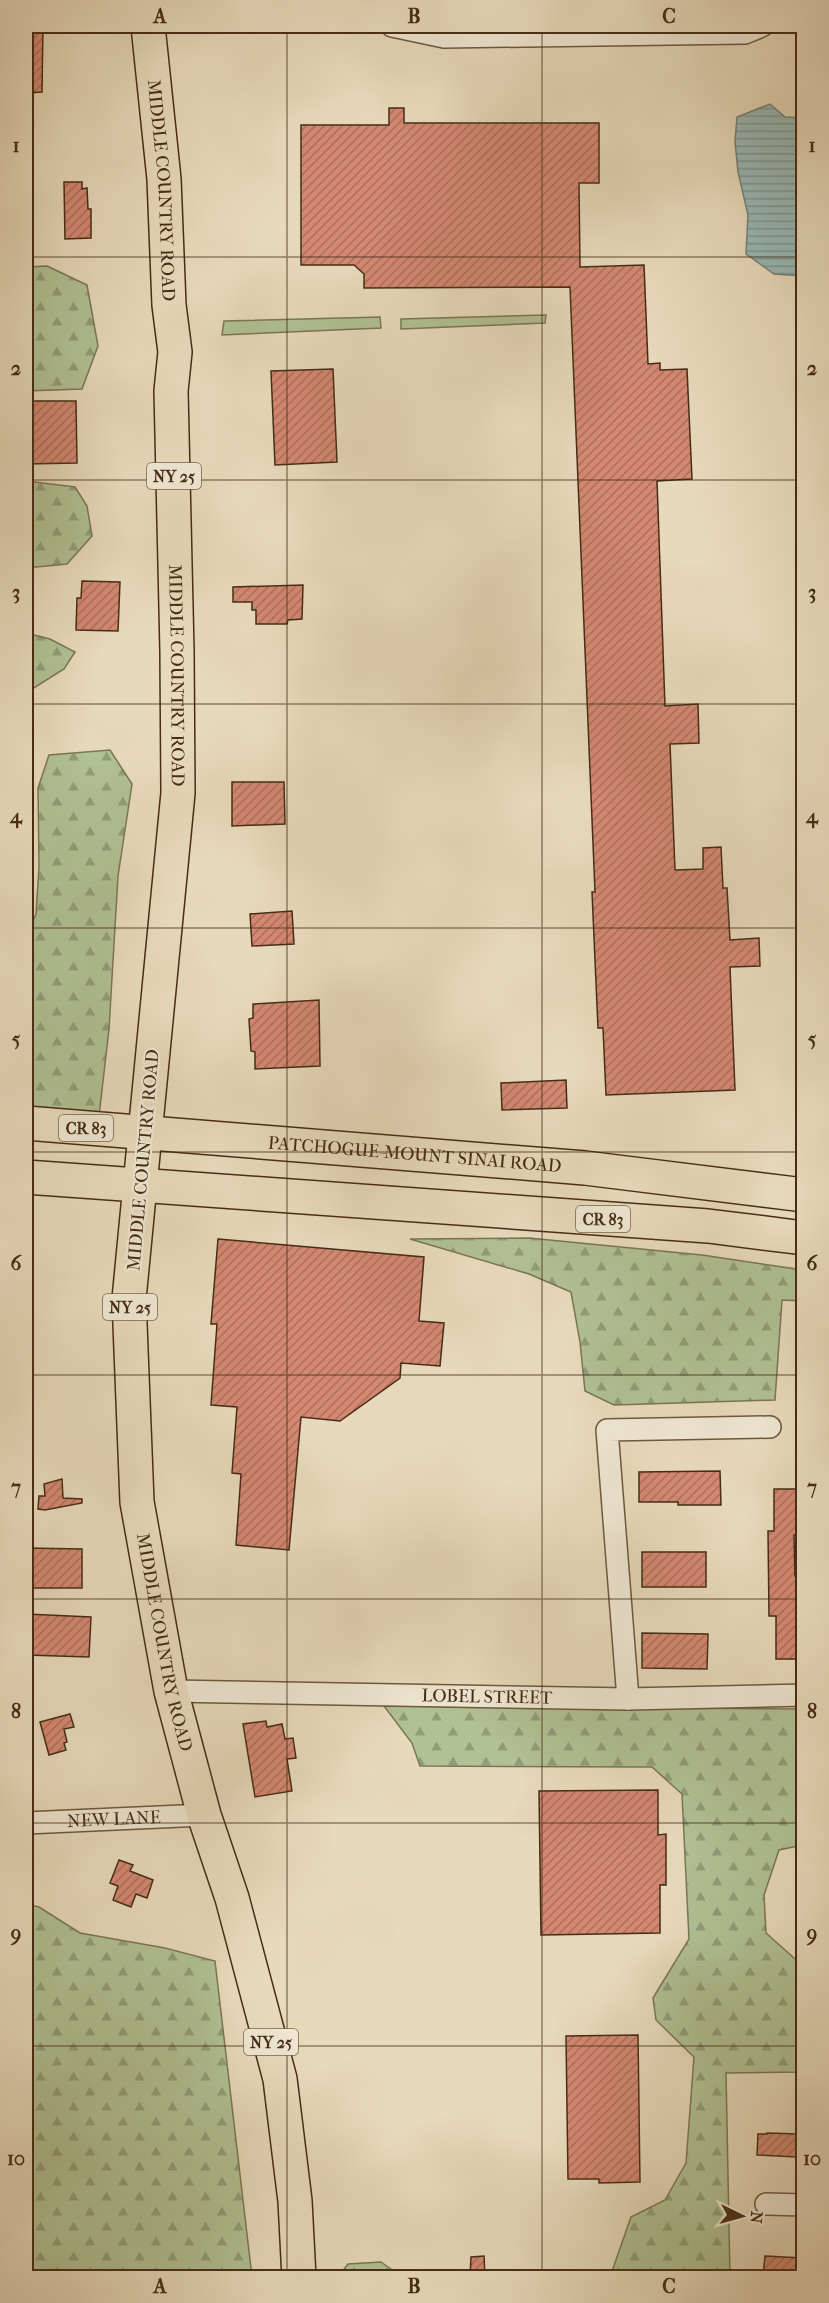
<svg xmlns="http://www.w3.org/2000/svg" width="829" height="2303" font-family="'IM FELL French Canon',serif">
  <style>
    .grass { fill: #b0c194; stroke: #7b7654; stroke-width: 1.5 }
    .forest { fill: url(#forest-firs); stroke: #7b7654; stroke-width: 1.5 }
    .water { fill: url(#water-rules); stroke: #778176; stroke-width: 1.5 }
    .building { fill: url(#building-hatch); stroke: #462c15; stroke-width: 1.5 }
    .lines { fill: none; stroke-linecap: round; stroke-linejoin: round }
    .street-casing { stroke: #6e583e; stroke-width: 24 }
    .primary-casing { stroke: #462c15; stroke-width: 36 }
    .highway-casing { stroke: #462c15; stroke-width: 36 }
    .street { stroke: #efe7d3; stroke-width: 21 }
    .primary { stroke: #e7dabb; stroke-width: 33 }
    .highway { stroke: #e7dabb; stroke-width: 33 }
    .grid { fill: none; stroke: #462c15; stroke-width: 1.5; stroke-opacity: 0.55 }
    .labels { text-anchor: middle; stroke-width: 4.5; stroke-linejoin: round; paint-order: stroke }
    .shield { fill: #efe7d3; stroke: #79644e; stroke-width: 1.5 }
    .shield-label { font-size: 16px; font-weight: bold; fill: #462c15 }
    .street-label { font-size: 18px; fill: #462c15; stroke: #efe7d3 }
    .neatline { fill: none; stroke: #462c15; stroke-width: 2 }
    .grid-label { font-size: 20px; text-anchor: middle; font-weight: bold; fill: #462c15 }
  </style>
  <defs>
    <pattern id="forest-firs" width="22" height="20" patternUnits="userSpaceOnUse" patternTransform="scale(1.5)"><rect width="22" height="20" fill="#b0c194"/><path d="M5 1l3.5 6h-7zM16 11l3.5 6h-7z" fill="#919d78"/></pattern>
    <pattern id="water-rules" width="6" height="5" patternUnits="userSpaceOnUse" patternTransform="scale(1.5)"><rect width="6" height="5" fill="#98b9b7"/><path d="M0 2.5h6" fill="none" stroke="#7e9794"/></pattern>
    <pattern id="building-hatch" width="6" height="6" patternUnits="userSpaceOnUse" patternTransform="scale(1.5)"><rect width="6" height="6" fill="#d38872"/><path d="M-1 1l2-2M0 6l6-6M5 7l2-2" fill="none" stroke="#ad6f5c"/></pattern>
  </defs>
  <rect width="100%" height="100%" fill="#e7dabb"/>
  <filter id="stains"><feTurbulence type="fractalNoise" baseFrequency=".00333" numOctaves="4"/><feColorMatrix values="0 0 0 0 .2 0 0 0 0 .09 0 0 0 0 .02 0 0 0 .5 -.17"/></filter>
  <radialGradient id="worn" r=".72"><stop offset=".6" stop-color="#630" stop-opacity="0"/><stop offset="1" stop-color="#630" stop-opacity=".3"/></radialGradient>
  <!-- grass -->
  <path class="grass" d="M546,315L545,323L401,329V319Z
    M380,317L381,328L222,335L224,321Z"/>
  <!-- forest -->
  <path class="forest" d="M47,266L87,285L98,346L82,389L26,391V267Z
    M26,481L75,487L87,506L92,536L67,564L26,568Z
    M26,633L50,639L75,652L64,669L26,693Z
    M110,750L132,784L118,876L109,1029L99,1116L26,1112V937L36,914L39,867L38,788L49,755Z
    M529,1238L702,1255L803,1270V1301L782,1300L775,1400L614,1405L585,1391L580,1342L571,1292L529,1274L410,1239Z
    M384,1706L803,1709V1845L779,1850L764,1895L766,1933L803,1966V2072L726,2073L730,2277H610L631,2217L665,2200L686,2163L694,2057L656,2020L653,1998L689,1939L682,1794L652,1767L420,1766L412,1743Z
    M26,1904L39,1907L80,1933L165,1948L215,1961L252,2277H26Z
    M381,2262L402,2277H338L348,2264Z"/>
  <!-- water -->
  <path class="water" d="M770,104L785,117L803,118V276L774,274L746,254L748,215L738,172L735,142L737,117Z"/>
  <!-- building -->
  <path class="building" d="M26,26H43L42,92L28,93Z
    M389,108H404V123H599V183H579L580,267L644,265L648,364L660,363V370L687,369L692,479L657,481L665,706L698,704L699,743L670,744L675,870L703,869V848L721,847L723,888H727L730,940L759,938L760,966L730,967L735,1090L606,1095L603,1028H598L592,892H595L570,287L364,288V274L354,265H301V125H389Z
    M64,182H82V189L87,188L88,209H91V238L65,239Z
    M333,369L337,462L275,465L271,371Z
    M26,401H76L77,463L26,464Z
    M82,581L120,582L118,631L76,630L77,598H81Z
    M303,585L302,619L288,620L287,624H256V610H252V602H233V587Z
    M232,782H284L285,824L232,826Z
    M292,911L294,944L252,946L250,914Z
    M319,1000L320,1066L255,1069V1052L251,1051L249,1019L253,1018V1004Z
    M566,1080L567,1108L502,1110L501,1083Z
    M218,1239L424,1257L419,1321L444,1323L440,1366L401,1363L400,1378L340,1421L301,1417L289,1550L236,1545L241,1474L232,1473L237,1407L211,1405L217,1324H211Z
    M720,1471L721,1505H678V1502H639V1472Z
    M62,1479L63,1498L82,1499V1503L45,1510L38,1509L39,1496H45L44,1484Z
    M774,1489H804V1534L794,1535L795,1576H799V1613H804V1659H776V1616H769L768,1531H774Z
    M26,1548L82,1549V1588H26Z
    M642,1552H706V1587H642Z
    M26,1614L91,1617L89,1657L26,1655Z
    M642,1633L708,1634L707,1669L642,1668Z
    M70,1714L74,1727L64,1729L67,1742L64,1743L66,1750L49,1755L40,1722Z
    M266,1721L267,1727L282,1724L285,1739L293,1738L296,1758L287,1759L292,1791L255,1797L243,1724Z
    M658,1790V1835L666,1834V1885H660V1933L541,1935L539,1791Z
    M119,1860L133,1865L130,1871L153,1880L147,1898L136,1894L131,1907L113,1900L118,1886L110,1883Z
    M638,2035L640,2182L599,2183V2179H568L566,2036Z
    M767,2133L798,2134L797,2157L757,2155L758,2134H767Z
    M484,2256L485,2277H470L471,2257Z
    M765,2256L803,2258L801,2277H763Z"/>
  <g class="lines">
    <!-- street casing -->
    <g class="street-casing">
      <g id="street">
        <path d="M392,26L444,37L745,33L762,26"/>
        <path id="s1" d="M171,1691L628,1699L804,1695"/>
        <path d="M628,1699L607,1430L770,1427"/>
        <path id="s2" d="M26,1823L204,1815"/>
        <path d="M766,2204L804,2205"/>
      </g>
    </g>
    <!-- primary casing -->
    <g class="primary-casing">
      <g id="primary">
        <path id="s3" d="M148,26L164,179L169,305L175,352L171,391L177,651L178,793L129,1299L137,1502L171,1691L204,1815L232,1898L280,2079L295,2201L299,2278"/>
      </g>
    </g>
    <!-- highway casing -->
    <g class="highway-casing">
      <g id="highway">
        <path id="s4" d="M26,1123L585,1168L804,1195"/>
        <path d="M26,1177L708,1226L804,1238"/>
      </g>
    </g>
    <!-- street -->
    <use href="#street" class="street"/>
    <!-- primary -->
    <use href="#primary" class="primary"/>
    <!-- highway -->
    <use href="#highway" class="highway"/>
  </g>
  <!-- grid -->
  <path class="grid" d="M287,26V2278M542,26V2278M26,257H804M26,480H804M26,704H804M26,928H804M26,1152H804M26,1375H804M26,1599H804M26,1823H804M26,2046H804"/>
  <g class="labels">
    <!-- shield labels -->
    <g class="shield">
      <rect x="147" y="463" width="54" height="26" rx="4.5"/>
      <rect x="59" y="1115" width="54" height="26" rx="4.5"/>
      <rect x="576" y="1206" width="54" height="26" rx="4.5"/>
      <rect x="103" y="1294" width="54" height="26" rx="4.5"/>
      <rect x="244" y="2029" width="54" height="26" rx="4.5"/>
    </g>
    <g class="shield-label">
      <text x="174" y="482">NY 25</text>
      <text x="86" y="1134">CR 83</text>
      <text x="603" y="1225">CR 83</text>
      <text x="130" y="1313">NY 25</text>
      <text x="271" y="2048">NY 25</text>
    </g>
    <!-- street labels -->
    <g class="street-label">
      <text dy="6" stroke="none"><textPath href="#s3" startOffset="165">MIDDLE COUNTRY ROAD</textPath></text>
      <text dy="6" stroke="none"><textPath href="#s3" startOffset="651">MIDDLE COUNTRY ROAD</textPath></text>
      <text dy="6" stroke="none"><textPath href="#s4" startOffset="390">PATCHOGUE-MOUNT SINAI ROAD</textPath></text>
      <text transform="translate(143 1160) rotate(-85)" y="6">MIDDLE COUNTRY ROAD</text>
      <text dy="6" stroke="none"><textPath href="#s3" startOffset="1623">MIDDLE COUNTRY ROAD</textPath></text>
      <text dy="6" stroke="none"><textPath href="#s1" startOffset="316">LOBEL STREET</textPath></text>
      <text dy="6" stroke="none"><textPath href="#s2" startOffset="88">NEW LANE</textPath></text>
    </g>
  </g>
  <!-- margin -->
  <rect width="829" height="2303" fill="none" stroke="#e7dabb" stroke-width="66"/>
  <!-- north arrow -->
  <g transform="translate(742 2216) rotate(95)" stroke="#efe7d3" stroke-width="4.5" paint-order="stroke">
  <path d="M0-4.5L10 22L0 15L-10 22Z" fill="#462c15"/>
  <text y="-9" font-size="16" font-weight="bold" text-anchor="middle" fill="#462c15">N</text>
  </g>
  <rect x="33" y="33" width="763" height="2237" class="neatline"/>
  <g class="grid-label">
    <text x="160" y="23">A</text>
    <text x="414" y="23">B</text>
    <text x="669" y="23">C</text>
    <text x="16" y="152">1</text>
    <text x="812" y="152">1</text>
    <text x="16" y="375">2</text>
    <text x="812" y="375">2</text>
    <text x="16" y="599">3</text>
    <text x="812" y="599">3</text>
    <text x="16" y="823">4</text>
    <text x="812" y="823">4</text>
    <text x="16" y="1046">5</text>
    <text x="812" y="1046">5</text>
    <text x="16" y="1270">6</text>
    <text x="812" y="1270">6</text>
    <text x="16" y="1494">7</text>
    <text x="812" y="1494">7</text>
    <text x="16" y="1718">8</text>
    <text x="812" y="1718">8</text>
    <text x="16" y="1941">9</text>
    <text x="812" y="1941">9</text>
    <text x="16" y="2165">10</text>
    <text x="812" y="2165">10</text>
    <text x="160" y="2293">A</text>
    <text x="414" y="2293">B</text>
    <text x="669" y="2293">C</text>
  </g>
  <rect width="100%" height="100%" filter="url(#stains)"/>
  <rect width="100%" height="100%" fill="url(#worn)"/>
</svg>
